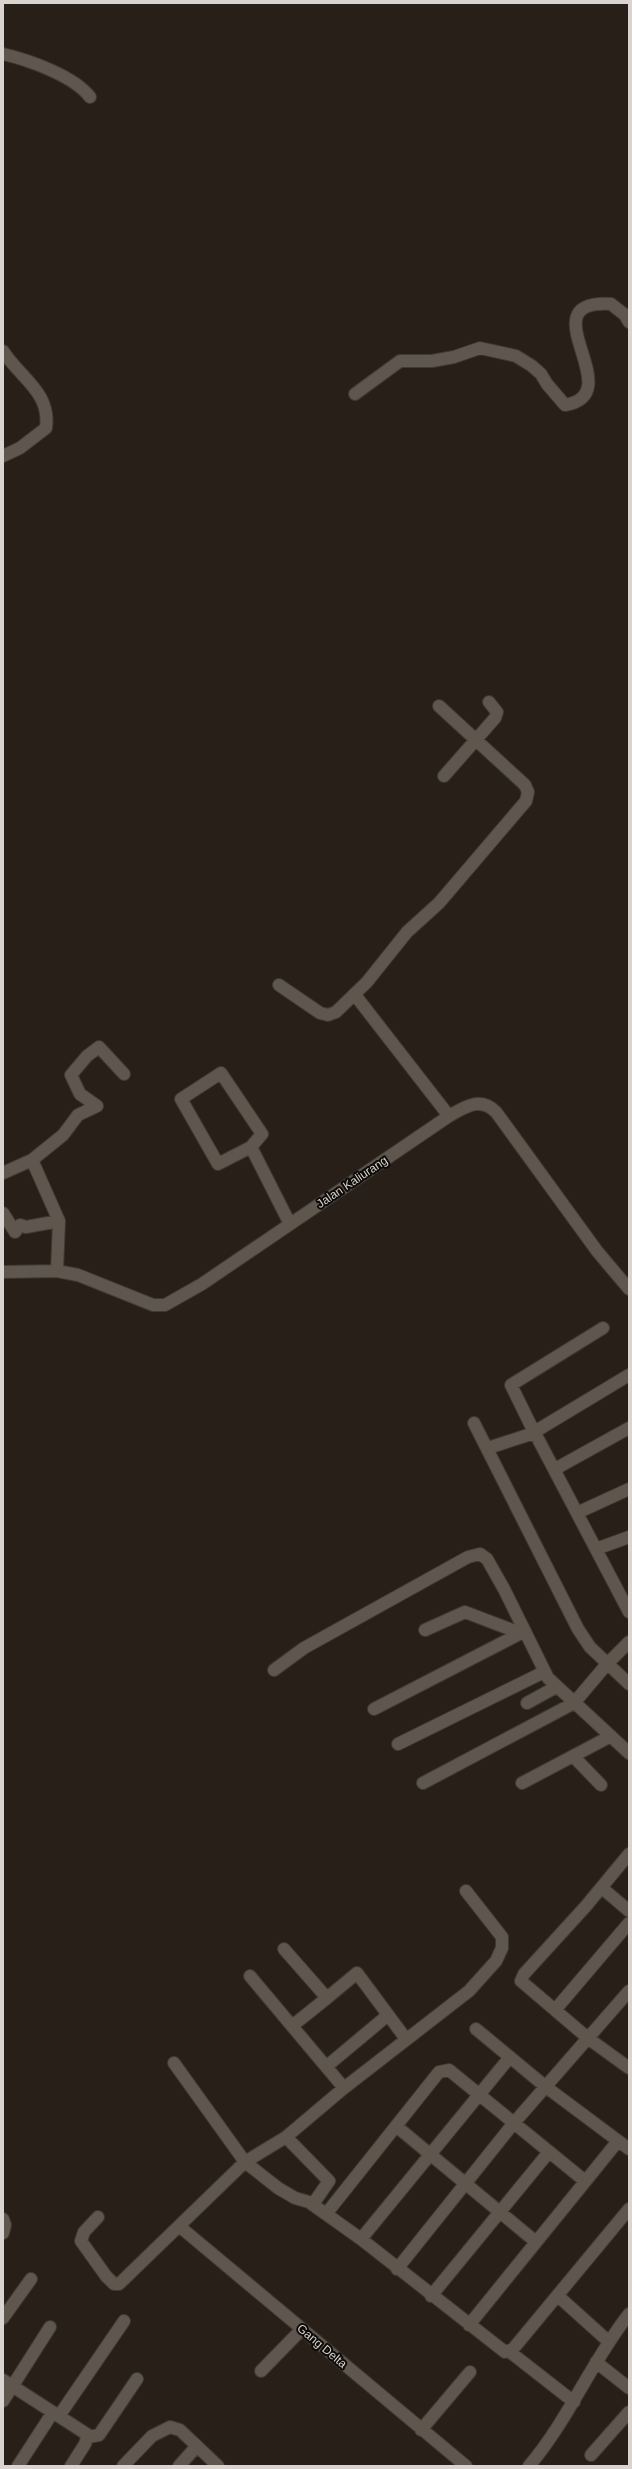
<svg xmlns="http://www.w3.org/2000/svg" width="632" height="2469" font-family="Helvetica,sans-serif">
  <style>
    .lines { fill: none; stroke-linecap: round; stroke-linejoin: round }
    .minor-casing { stroke: #403a35; stroke-width: 14 }
    .minor { stroke: #5f564e; stroke-width: 12 }
    .labels { text-anchor: middle; stroke-width: 4; stroke-linejoin: round; paint-order: stroke }
    .street-label { font-size: 12px; fill: #d9d4cf; stroke: #0d0a07 }
  </style>
  <rect width="100%" height="100%" fill="#271f18"/>
  <g class="lines">
    <!-- minor casing -->
    <g class="minor-casing">
      <path id="minor" d="M3,54C29,60 74,76 90,97
        M3,351C20,378 51,392 46,428L20,448L3,456
        M355,394L400,361H432L454,357L480,348L516,356L532,366L541,374L547,384L565,405C632,394 525,299 611,304L625,315L629,322
        M444,776L495,718L497,712L489,702
        M279,985L320,1013L328,1015L336,1012L367,982L407,932L439,903L526,801L528,792L525,785L439,706
        M355,995L449,1116
        M251,1147L218,1164L181,1099L221,1073L262,1134L251,1147L290,1224
        M32,1160L59,1221L57,1271
        M3,1173L32,1160L63,1135L78,1115L97,1106L80,1094L71,1075L87,1056L99,1047L124,1074
        M3,1213L15,1232L20,1225L26,1227L59,1221
        M3,1272L57,1271L78,1275L153,1305H165L202,1284L449,1116C465,1107 480,1096 496,1112L597,1251L629,1289
        M474,1423L578,1629L590,1647L629,1684
        M534,1432L511,1385L603,1328
        M531,1434L629,1375
        M488,1448L531,1434L537,1437L629,1612
        M555,1469L629,1428
        M579,1512L629,1489
        M596,1549L629,1537
        M425,1630L465,1612L520,1633
        M274,1670L304,1648L468,1557L480,1554L487,1559L504,1589L548,1678L629,1753
        M527,1703L556,1687
        M374,1709L525,1631
        M398,1744L544,1672
        M573,1756L601,1785
        M423,1783L574,1703L607,1664L629,1642
        M522,1783L611,1736
        M629,1854L586,1906L524,1974L521,1981L589,2039L629,2068
        M602,1888L629,1911
        M284,1949L327,1998L292,2026
        M250,1976L344,2088
        M327,1998L357,1973L406,2039
        M555,2010L629,1923
        M476,2029L546,2087L629,2149
        M174,2063L245,2162L278,2188L295,2198L309,2202L361,2239L505,2352L513,2349L629,2209
        M327,2066L388,2015
        M396,2126L536,2242
        M286,2137L329,2181L313,2204
        M326,2214L439,2072L449,2070L585,2181
        M98,2217L84,2232L81,2241L106,2276L114,2284H119L245,2162L286,2137L344,2088L469,1991L496,1961L502,1948V1937L466,1891
        M3,2219L5,2225L3,2233
        M179,2226L466,2466
        M361,2239L510,2057
        M397,2269L513,2124L629,1991
        M431,2296L549,2152
        M558,2296L608,2341
        M3,2318L31,2279
        M469,2325L618,2141
        M510,2352L574,2402
        M596,2362L629,2388
        M261,2371L302,2329
        M3,2380L88,2435L85,2444L71,2466
        M3,2401L50,2327
        M59,2416L124,2321
        M421,2430L470,2372
        M88,2437L99,2435L137,2379
        M591,2455L629,2412
        M18,2466L53,2412
        M123,2466L152,2436L170,2427L180,2430L218,2466
        M179,2466L197,2446
        M529,2466C569,2419 591,2362 629,2314"/>
    </g>
    <!-- minor -->
    <use href="#minor" class="minor"/>
  </g>
  <g class="labels">
    <!-- street labels -->
    <g class="street-label">
      <text transform="translate(352 1182) rotate(-34)" y="4">Jalan Kaliurang</text>
      <text transform="translate(322 2346) rotate(40)" y="4">Gang Delta</text>
    </g>
  </g>
  <!-- border -->
  <rect width="632" height="2469" fill="none" stroke="#d9d4cf" stroke-width="8"/>
</svg>
